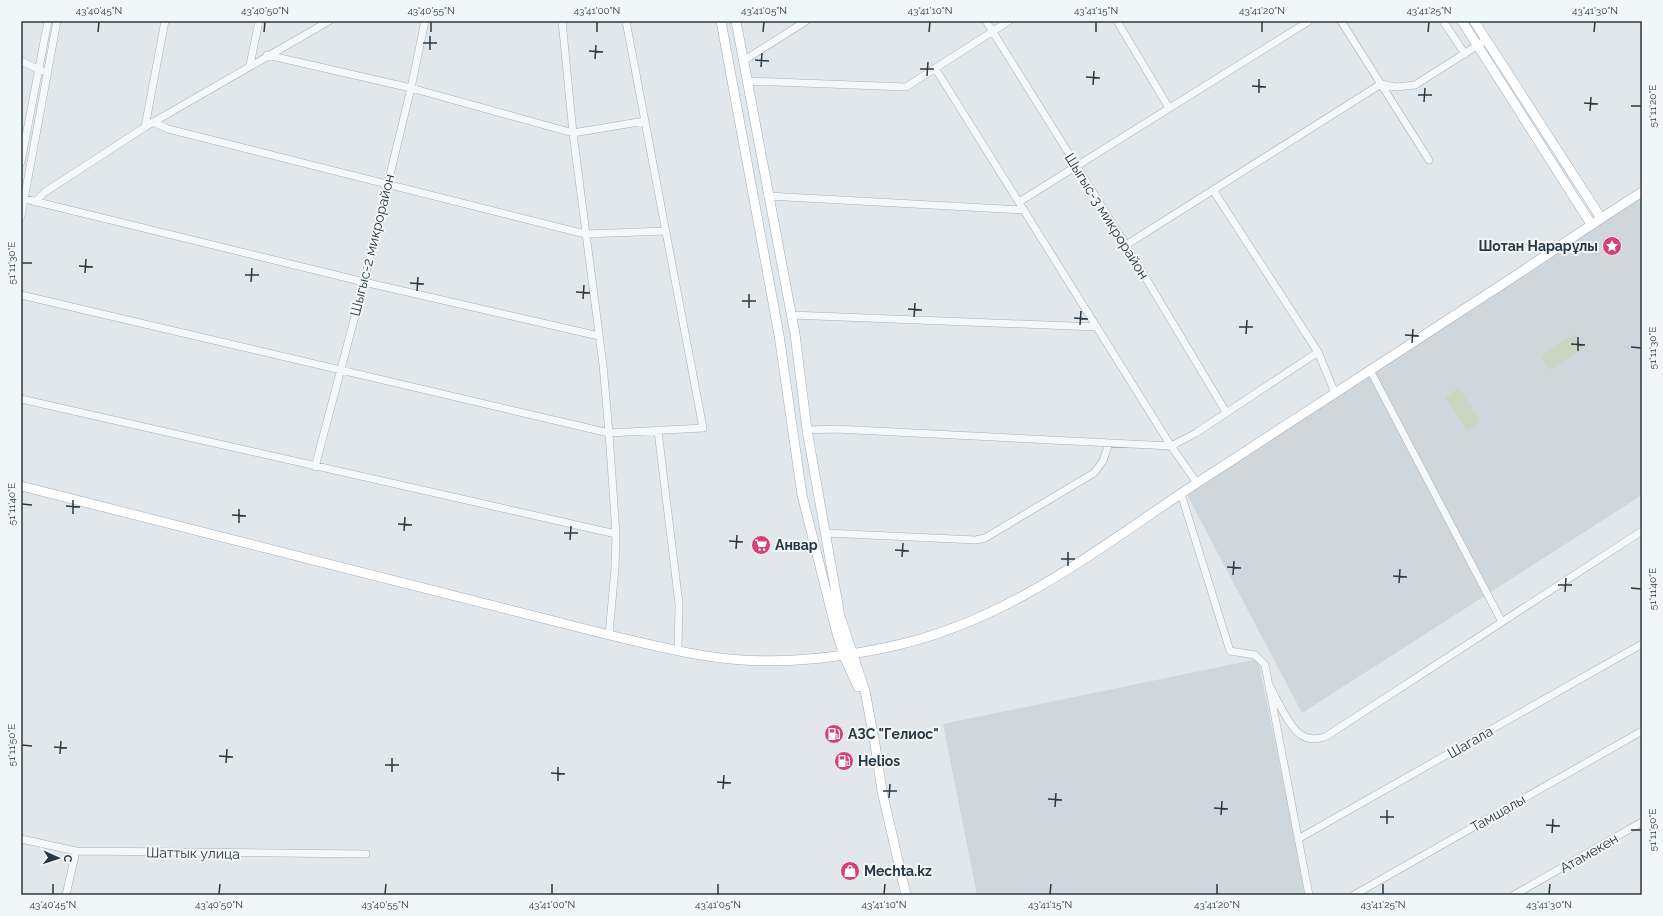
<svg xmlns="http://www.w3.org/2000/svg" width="1663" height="916" font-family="Raleway,sans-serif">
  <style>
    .built { fill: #cfd7dd }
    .green { fill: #cbd5c2 }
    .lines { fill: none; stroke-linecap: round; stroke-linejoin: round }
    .minor-casing { stroke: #a7afb6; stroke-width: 8 }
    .major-casing { stroke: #a0aeb7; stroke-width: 10 }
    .minor { stroke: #f5f7f9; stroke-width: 7 }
    .major { stroke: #fff; stroke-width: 9 }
    .ticks { fill: none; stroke: #293844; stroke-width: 1.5 }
    .labels { text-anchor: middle; stroke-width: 4; stroke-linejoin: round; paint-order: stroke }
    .street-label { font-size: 14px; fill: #293844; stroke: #f1f6f8 }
    .poi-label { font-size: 14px; font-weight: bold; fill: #293844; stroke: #f1f6f8; text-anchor: start }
    .neatline { fill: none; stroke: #293844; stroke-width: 1.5 }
    .ticks-label { font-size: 10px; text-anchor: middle; fill: #293844 }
  </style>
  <rect width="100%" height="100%" fill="#e2e7eb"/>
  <!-- built -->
  <path class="built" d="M1642,195V495L1302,713L1185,491Z
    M1258,659L1306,895H977L943,724Z"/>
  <!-- green -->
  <path class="green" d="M1575,334L1584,348L1549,370L1540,356Z
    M1459,388L1481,422L1467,431L1445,397Z"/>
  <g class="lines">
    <!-- minor casing -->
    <g class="minor-casing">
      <path id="minor" d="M562,21L573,133L603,365L609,433L616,534L615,568L609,635
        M986,21L1126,245L1226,412
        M1117,21L1169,108
        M1341,21L1429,160
        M1443,21L1465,54
        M267,55L411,88L573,133L645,121
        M21,61L42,71
        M743,61L806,21
        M250,65L259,21
        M935,68L1171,446L1197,483
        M747,81L906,87L1009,21
        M153,122L168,129L585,234L666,231
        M145,127L165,21
        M21,162L48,21
        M1213,190L1318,352L1335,393
        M768,196L1024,210
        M21,198L364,282L599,336
        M35,202L45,192L145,127L329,21
        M1019,202L1309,21
        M21,216L57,21
        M1126,245L1381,84L1396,87L1415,85L1486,40
        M21,295L609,433L703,428L626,21
        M791,315L1097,327
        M1370,370L1502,622
        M21,399L616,534
        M807,430L835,429L1171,446L1196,433L1318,352
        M658,431L679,604L678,650
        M315,467L364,282L411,88L425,21
        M1181,494L1230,651L1255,655L1265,665L1309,895
        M825,533L976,540L985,538L1094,473L1103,461L1109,443
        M1268,683C1276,697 1290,730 1303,736C1310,740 1318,739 1325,737L1642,531
        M21,839L76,851L366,854
        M1298,839L1642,644
        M66,895L76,851
        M1354,895L1642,731
        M1514,895L1642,822"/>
    </g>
    <!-- major casing -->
    <g class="major-casing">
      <path id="major" d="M721,21L779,335L802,495L836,630L844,656L858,687
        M736,21L795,334L807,430L840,616L865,691L875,744L882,791L906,895
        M1462,21L1591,224
        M1474,21L1601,218
        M21,486L609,635C652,645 697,657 742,660C792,663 844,657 893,646C1011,620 1101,546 1200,481C1305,413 1410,344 1515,276C1557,248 1599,219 1642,192"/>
    </g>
    <!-- minor -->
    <use href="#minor" class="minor"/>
    <!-- major -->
    <use href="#major" class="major"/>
  </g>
  <!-- ticks -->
  <path class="ticks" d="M98,32L99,22M264,32L265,22M431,32V22M597,32V22M763,32L764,22M929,32L930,22M1096,32V22M1262,32V22M1428,32L1429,22M1594,32L1595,22M423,43H437M430,50V36M589,51L603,52M595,59L596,45M755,60L769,61M761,67L762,53M920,69H934M927,76L928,62M1086,77L1100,78M1093,85L1094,71M1252,86L1266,87M1259,93V79M1418,95H1432M1424,102L1425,88M1584,103L1598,104M1631,106H1641M1590,111L1591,97M22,263H32M79,266L93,267M85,273L86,259M245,275H259M251,282L252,268M410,283L424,284M417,291L418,277M576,292L590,293M583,299L584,285M742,301H756M749,308V294M908,309L922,310M914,317L915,303M1074,318L1088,319M1080,325L1081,311M1239,327H1253M1246,334L1247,320M1405,335L1419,336M1412,343L1413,329M1571,344L1585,345M1631,347L1641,348M1578,351V337M22,504L32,505M66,506L80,507M73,514V500M232,515L246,516M239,523V509M398,524L412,525M404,531L405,517M564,533H578M570,540L571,526M729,541L743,542M736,549L737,535M895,550L909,551M902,557L903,543M1061,559H1075M1068,566V552M1227,567L1241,568M1233,575L1234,561M1393,576L1407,577M1399,583L1400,569M1558,585H1572M1631,588L1641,589M1565,592L1566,578M22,745L32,746M54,747L67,748M60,754L61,741M219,756L233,757M226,763L227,749M385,765H399M392,772V758M551,773L565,774M558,781V767M717,782L731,783M723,789L724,775M883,791H897M889,798L890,784M1048,799L1062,800M1055,807L1056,793M1214,808L1228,809M1221,815L1222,801M1380,817H1394M1387,824V810M1546,825L1560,826M1631,830H1641M1552,833L1553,819M53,894V884M219,894L220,884M385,894L386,884M552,894V884M718,894V884M884,894L885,884M1050,894L1051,884M1217,894V884M1383,894V884M1549,894L1550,884"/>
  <!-- icons -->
  <defs>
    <g id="sight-disc" transform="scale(1)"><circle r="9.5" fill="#d64076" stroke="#f1f6f8"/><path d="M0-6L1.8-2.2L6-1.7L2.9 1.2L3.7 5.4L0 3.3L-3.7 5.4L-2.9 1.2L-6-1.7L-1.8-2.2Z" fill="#fff"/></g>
    <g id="supermarket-disc" transform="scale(1)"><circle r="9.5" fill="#d64076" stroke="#f1f6f8"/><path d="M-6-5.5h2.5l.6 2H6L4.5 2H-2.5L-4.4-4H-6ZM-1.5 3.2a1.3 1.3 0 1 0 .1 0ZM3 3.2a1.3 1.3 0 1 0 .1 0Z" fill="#fff"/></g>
    <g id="fuel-disc" transform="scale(1)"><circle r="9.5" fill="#d64076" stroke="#f1f6f8"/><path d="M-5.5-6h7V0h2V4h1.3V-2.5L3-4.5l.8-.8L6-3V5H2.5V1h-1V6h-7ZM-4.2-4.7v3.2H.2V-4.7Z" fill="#fff"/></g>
    <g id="shop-disc" transform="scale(1)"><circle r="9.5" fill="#d64076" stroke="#f1f6f8"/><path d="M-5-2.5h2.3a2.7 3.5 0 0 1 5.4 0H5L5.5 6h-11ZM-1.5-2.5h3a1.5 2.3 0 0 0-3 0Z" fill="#fff"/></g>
  </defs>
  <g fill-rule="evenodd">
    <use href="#sight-disc" x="1612" y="246"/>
    <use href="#supermarket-disc" x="761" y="545"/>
    <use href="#fuel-disc" x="834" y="734"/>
    <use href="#fuel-disc" x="844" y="761"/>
    <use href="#shop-disc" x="850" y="871"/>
  </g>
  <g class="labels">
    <!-- street labels -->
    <g class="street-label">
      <text transform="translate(1107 216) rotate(58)" y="5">Шыгыс-3 микрорайон</text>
      <text transform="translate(372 245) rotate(-76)" y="5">Шыгыс-2 микрорайон</text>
      <text transform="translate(1470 742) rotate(-30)" y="5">Шагала</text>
      <text transform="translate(1498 813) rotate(-30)" y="5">Тамшалы</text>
      <text transform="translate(193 853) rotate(1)" y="5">Шаттык улица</text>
      <text transform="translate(1589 853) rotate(-30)" y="5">Атамекен</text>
    </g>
    <!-- poi labels -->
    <g class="poi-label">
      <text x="1598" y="251" text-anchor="end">Шотан Нарарұлы</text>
      <text x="775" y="550">Анвар</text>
      <text x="848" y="739">АЗС "Гелиос"</text>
      <text x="858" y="766">Helios</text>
      <text x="864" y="876">Mechta.kz</text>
    </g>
  </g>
  <!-- border -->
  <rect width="1663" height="916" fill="none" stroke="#f1f6f8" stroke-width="44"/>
  <!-- north arrow -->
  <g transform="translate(58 858) rotate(93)" stroke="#f1f6f8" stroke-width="3" paint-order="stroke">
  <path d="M0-3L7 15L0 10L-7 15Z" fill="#293844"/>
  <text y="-6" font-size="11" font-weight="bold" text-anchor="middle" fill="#293844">С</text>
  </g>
  <rect x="22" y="22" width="1619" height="872" class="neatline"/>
  <g class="ticks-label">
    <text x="99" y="14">43°40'45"N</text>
    <text x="265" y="14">43°40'50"N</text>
    <text x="431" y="14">43°40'55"N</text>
    <text x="597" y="14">43°41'00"N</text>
    <text x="764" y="14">43°41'05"N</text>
    <text x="930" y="14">43°41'10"N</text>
    <text x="1096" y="14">43°41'15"N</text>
    <text x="1262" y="14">43°41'20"N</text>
    <text x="1429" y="14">43°41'25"N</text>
    <text x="1595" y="14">43°41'30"N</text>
    <text transform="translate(1652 106) rotate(-90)" y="4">51°11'20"E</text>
    <text transform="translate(11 263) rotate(-90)" y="4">51°11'30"E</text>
    <text transform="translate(1652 348) rotate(-90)" y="4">51°11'30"E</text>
    <text transform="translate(11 504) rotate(-90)" y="4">51°11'40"E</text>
    <text transform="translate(1652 589) rotate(-90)" y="4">51°11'40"E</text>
    <text transform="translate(11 745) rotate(-90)" y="4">51°11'50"E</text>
    <text transform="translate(1652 830) rotate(-90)" y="4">51°11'50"E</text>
    <text x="53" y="908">43°40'45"N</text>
    <text x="219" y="908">43°40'50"N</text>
    <text x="385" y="908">43°40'55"N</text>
    <text x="552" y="908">43°41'00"N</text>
    <text x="718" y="908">43°41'05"N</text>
    <text x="884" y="908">43°41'10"N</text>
    <text x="1050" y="908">43°41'15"N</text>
    <text x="1217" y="908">43°41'20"N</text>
    <text x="1383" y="908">43°41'25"N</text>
    <text x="1549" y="908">43°41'30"N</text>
  </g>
</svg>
